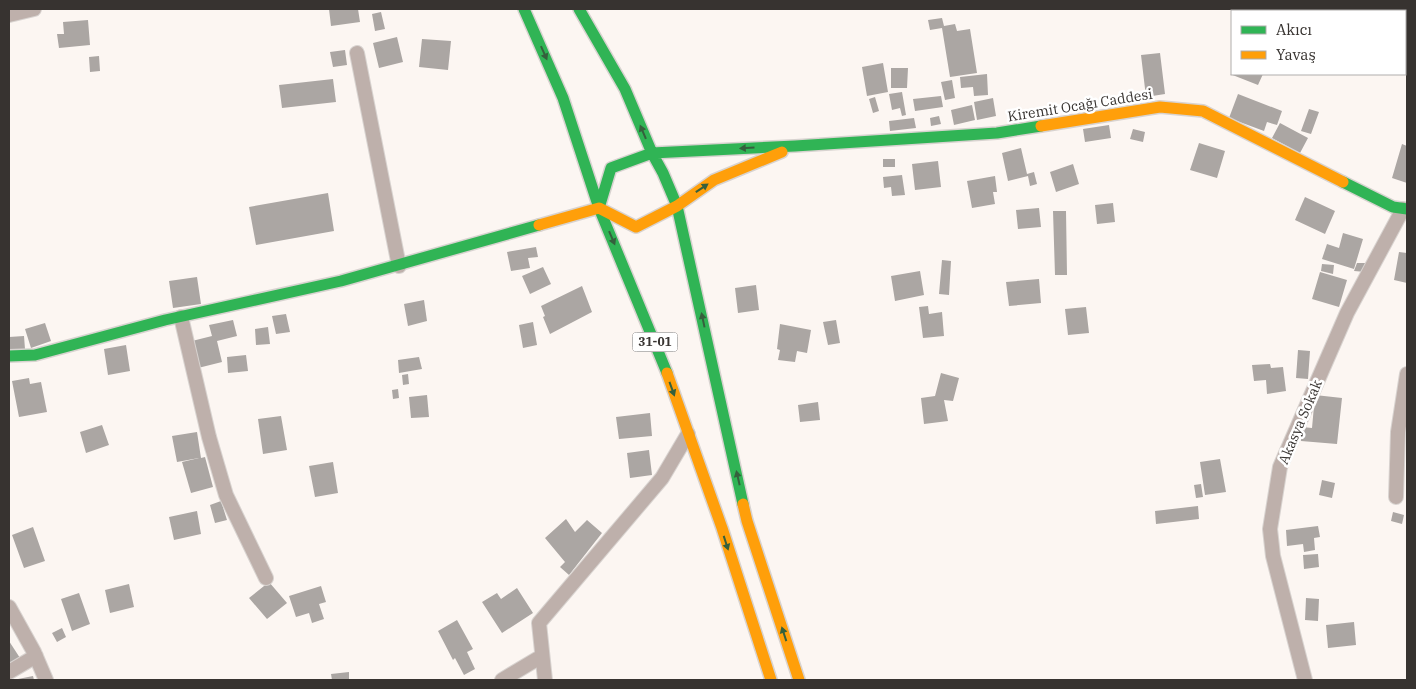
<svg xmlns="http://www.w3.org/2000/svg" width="1416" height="689" font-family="'IBM Plex Serif',serif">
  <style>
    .building { fill: #aba6a3 }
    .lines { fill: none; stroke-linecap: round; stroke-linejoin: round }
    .street-casing { stroke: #d8d3d0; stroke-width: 16 }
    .fast-casing { stroke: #d8d3d0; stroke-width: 14 }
    .slow-casing { stroke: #d8d3d0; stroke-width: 14 }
    .street { stroke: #beb0ab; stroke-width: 14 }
    .fast { stroke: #30b455; stroke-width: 11 }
    .slow { stroke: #ff9f0a; stroke-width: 11 }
    .oneway { fill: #35603d }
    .labels { text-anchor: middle; stroke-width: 5; stroke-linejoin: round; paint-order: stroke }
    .shield { fill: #fff; stroke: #73706e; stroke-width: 1 }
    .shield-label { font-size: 12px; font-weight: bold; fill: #373330 }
    .street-label { font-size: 14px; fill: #373330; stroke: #fff }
  </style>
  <rect width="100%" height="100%" fill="#fcf6f2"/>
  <!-- building -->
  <path class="building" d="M329,9H358L360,22L331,26Z
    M381,12L385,29L375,31L372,14Z
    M942,18L944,26L955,24L957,31L970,29L977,73L950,77L942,28L930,30L928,20Z
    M88,20L90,45L59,48L57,34H64L63,22Z
    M397,37L403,62L379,68L373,43Z
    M422,39L451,41L448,70L419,67Z
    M345,50L347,65L333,67L330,52Z
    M1160,53L1165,94L1146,97L1141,55Z
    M99,56L100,71L90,72L89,57Z
    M883,63L888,92L867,96L862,67Z
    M891,68H908L907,88H891Z
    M987,74L988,95L974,96L973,87L961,88L960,77Z
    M1230,74H1263L1258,85Z
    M333,79L336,102L282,108L279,85Z
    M952,80L955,98L945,100L941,82Z
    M902,92L906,115L902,116L900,108L892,110L889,94Z
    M1238,94L1282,111L1277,125L1267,122L1264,131L1229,118Z
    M941,96L943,107L915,111L913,99Z
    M875,97L879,111L873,113L869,99Z
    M993,98L996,116L977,120L974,102Z
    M972,105L975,120L954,125L951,110Z
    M1309,109L1319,112L1311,134L1301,131Z
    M939,116L941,124L931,126L930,118Z
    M914,118L916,128L890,131L889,121Z
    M1280,123L1308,138L1300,153L1272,138Z
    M1109,125L1111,138L1085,142L1083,129Z
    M1133,129L1145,132L1143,142L1130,139Z
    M1199,143L1225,151L1217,178L1190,170Z
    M1402,144L1407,146V183L1392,178Z
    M1021,148L1027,174L1034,172L1037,184L1030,186L1028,176L1008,181L1002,153Z
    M883,159H895V167H883Z
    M938,161L941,187L915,190L912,164Z
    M1073,164L1079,184L1056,192L1050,172Z
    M902,175L905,195L892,196L891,187L884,188L883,177Z
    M995,176L997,192H993L995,204L972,208L967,181Z
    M328,193L334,231L256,245L249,207Z
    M1305,197L1335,211L1325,234L1295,220Z
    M1113,203L1115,222L1097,224L1095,205Z
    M1039,208L1041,227L1018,229L1016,210Z
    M1053,211H1066L1067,275H1055Z
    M1343,233L1363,239L1354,269L1322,259L1327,244L1339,248Z
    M536,247L538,257L528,258L530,268L511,271L507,252Z
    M1399,252L1407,253V283L1394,280Z
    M942,260L951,261L949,295L939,294Z
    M1357,263H1367L1366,272L1354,271Z
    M1322,264L1334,265L1333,274L1321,271Z
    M543,267L551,284L530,294L522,276Z
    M920,271L924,295L895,301L891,276Z
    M1320,272L1347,280L1339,307L1312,299Z
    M197,277L201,304L173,308L169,281Z
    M1039,279L1041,303L1009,306L1006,282Z
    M756,285L759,310L738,313L735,288Z
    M582,286L592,312L550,334L543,317L545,316L541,306Z
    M424,300L427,321L408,326L404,304Z
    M928,306L929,314L942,312L944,336L923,338L919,307Z
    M1086,307L1089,333L1068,335L1065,309Z
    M286,314L290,332L276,334L272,316Z
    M233,320L237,336L217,341L222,362L198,368L192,341L212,336L209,325Z
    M836,320L840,343L828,345L823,322Z
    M533,322L537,345L523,348L519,325Z
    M45,323L51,341L31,348L25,329Z
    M780,324L811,330L807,353L797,351L795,362L778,360L780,350L777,349Z
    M268,327L270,344L256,345L255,329Z
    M24,336L25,349L9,351V337Z
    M126,345L130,371L108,375L104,349Z
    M1298,350L1310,351L1308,379L1296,378Z
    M246,355L248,371L228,373L227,357Z
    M419,357L422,369L399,373L398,360Z
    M1270,364L1271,368L1283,367L1286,391L1267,394L1266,380L1254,381L1252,365Z
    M941,373L959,378L953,401L944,400L948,421L924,424L921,398L935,396Z
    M408,374L409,384L403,385L402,375Z
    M29,378L30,384L41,382L47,412L19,417L12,381Z
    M398,389L399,398L393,399L392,390Z
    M427,395L429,417L411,418L409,397Z
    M1315,395L1342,398L1337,444L1301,441L1302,427L1312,428Z
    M818,402L820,420L800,422L798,405Z
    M650,413L652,436L619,439L616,417Z
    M281,416L287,450L263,454L258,419Z
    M102,425L109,445L86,453L80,432Z
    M197,432L201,458L205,457L213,487L191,493L182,462L199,458L177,462L172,436Z
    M649,450L652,475L630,478L627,453Z
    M1220,459L1226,492L1205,495L1200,462Z
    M333,462L338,493L315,497L309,466Z
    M1322,480L1335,483L1332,498L1319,495Z
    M1201,484L1203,497L1196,498L1194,485Z
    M221,501L227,520L215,523L210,505Z
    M1198,506L1199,519L1156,524L1155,511Z
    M197,511L201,534L174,540L169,517Z
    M1393,512L1404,515L1402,524L1391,521Z
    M566,519L575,532L587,520L602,533L569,575L560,567L565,562L545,538Z
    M1318,526L1320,537L1314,538L1315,550L1304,552L1303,544L1287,546L1286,530Z
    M33,527L45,561L24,568L12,535Z
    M1318,554L1319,567L1304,569L1303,555Z
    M269,582L287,603L267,619L249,598Z
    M129,584L134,607L110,613L105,590Z
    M321,586L326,602L319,604L324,619L312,623L309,613L296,617L289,596Z
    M517,588L533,613L502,633L482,602L497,593L501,599Z
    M79,593L90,624L72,631L61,599Z
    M1306,598L1319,599L1318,621L1305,620Z
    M457,620L473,649L467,652L475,669L464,675L455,658L453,660L438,631Z
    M1354,622L1356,645L1328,648L1326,625Z
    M62,628L66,637L57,642L52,633Z
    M9,641L20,658L9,666Z
    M349,672V680H332L331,674Z
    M33,676L34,680H18V679Z"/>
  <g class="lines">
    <!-- street casing -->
    <g class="street-casing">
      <path id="street" d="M9,15L34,9
        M357,53L399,266
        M181,317L209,437L226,495L266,578
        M1396,497L1398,432L1407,374
        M9,607L34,652L46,680
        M9,672L36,656
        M502,680L542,656
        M545,680L539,623L662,478L688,434
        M1305,680L1273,556L1270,529L1280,467L1347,313L1403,209"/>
    </g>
    <!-- fast casing -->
    <g class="fast-casing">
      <path id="fast" d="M524,9L563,98L599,208L667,373
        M579,9L625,89L652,153L663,173L677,206L743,504
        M1343,182L1393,207L1407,209
        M599,208L611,168L652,153L795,146L997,133L1041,126
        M9,356L35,355L165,320L341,281L539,225"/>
    </g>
    <!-- slow casing -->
    <g class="slow-casing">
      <path id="slow" d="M1041,126L1160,107L1203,111L1343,182
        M539,225L599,208L636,227L677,206L714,180L782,152
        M667,373L722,528L771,680
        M743,504L747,521L799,680"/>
    </g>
    <!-- street -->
    <use href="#street" class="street"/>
    <!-- fast -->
    <use href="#fast" class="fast"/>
    <!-- slow -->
    <use href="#slow" class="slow"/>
  </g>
  <!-- one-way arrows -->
  <defs><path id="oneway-solid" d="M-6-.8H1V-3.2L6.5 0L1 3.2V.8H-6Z" transform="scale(1.25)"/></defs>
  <g class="oneway">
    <use href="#oneway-solid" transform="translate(544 53) rotate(66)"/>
    <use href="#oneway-solid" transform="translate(643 132) rotate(-113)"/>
    <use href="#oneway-solid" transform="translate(747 148) rotate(177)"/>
    <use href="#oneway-solid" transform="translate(702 188) rotate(-34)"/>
    <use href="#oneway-solid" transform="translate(612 238) rotate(67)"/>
    <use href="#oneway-solid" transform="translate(703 320) rotate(-102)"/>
    <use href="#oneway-solid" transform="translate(672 389) rotate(70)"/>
    <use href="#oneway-solid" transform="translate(738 478) rotate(-103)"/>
    <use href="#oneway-solid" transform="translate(726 543) rotate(72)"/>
    <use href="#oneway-solid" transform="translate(784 634) rotate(-108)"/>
  </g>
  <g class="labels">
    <!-- shield labels -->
    <rect class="shield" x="632.5" y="332.5" width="45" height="19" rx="4"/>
    <g class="shield-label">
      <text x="655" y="346">31-01</text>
    </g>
    <!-- street labels -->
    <g class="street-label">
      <text transform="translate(1080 105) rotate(-9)" y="5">Kiremit Ocağı Caddesi</text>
      <text transform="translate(1300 422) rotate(-67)" y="5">Akasya Sokak</text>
    </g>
  </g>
  <!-- border -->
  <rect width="1416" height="689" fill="none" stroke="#373330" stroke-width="20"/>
  <!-- legend -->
  <rect x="1231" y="10" width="175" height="65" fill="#ffffff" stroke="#afadac"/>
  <rect x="1241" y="26" width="25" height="8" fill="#30b455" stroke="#afadac"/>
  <text x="1276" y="35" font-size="15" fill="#373330">Akıcı</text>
  <rect x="1241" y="51" width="25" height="8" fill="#ff9f0a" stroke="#afadac"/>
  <text x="1276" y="60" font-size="15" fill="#373330">Yavaş</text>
</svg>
